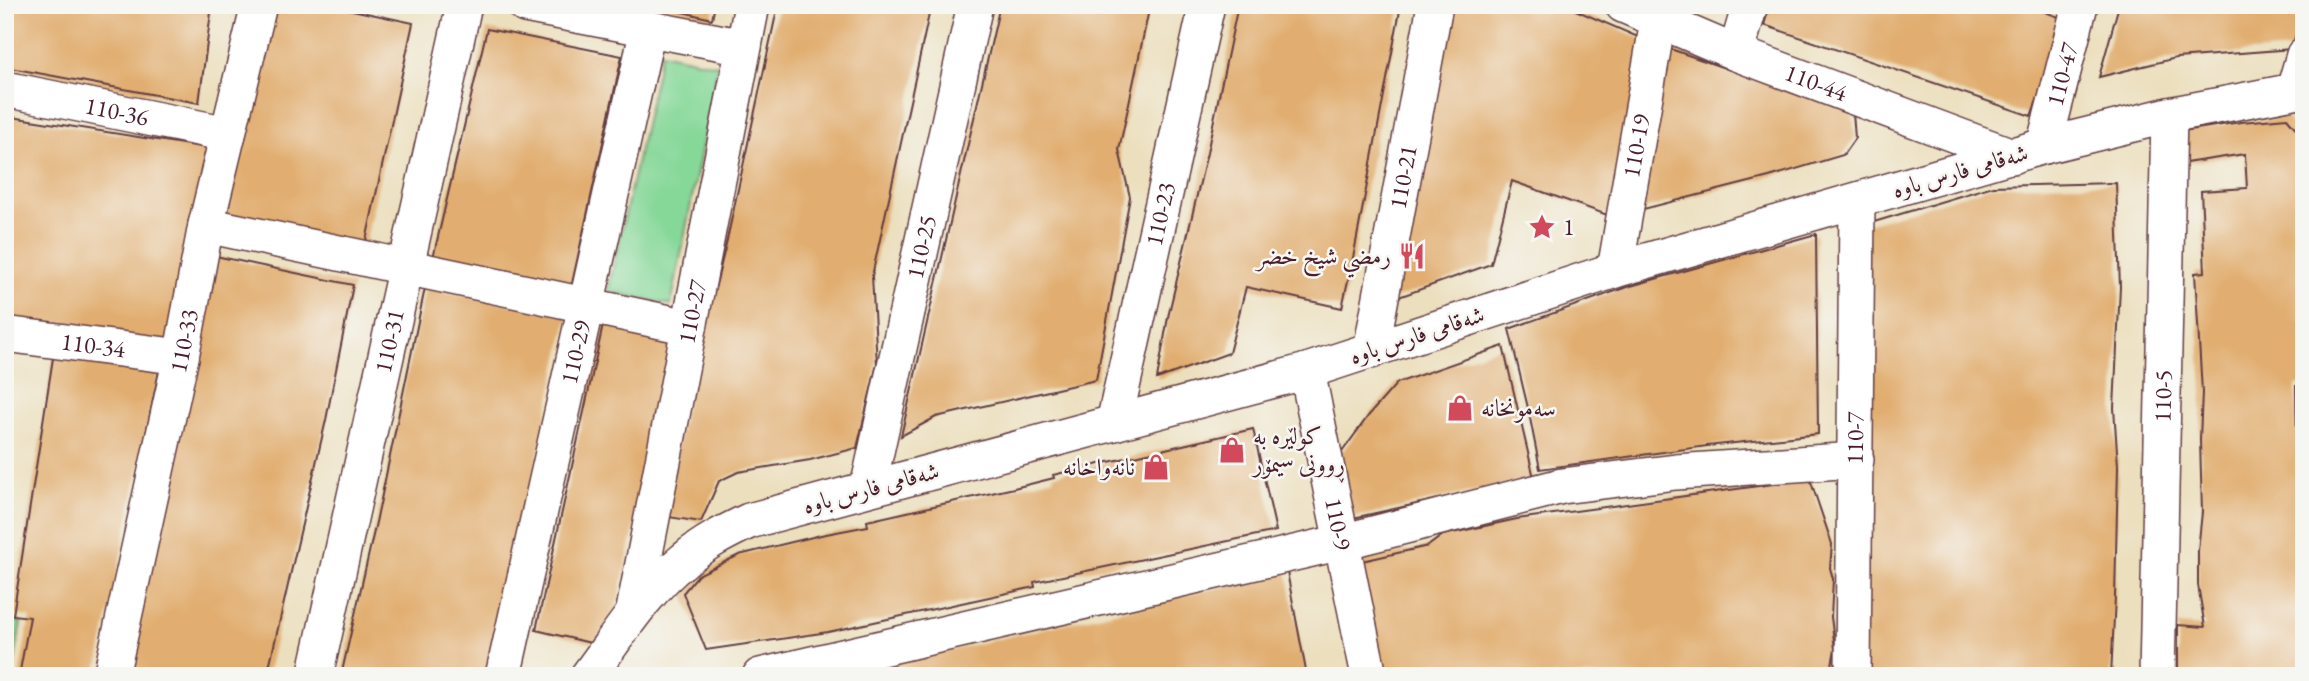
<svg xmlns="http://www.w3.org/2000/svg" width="2309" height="681" font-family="'EB Garamond',Amiri,serif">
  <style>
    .green { fill: #86d899; stroke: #687c62; stroke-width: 2 }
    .building { fill: #e1ad70 }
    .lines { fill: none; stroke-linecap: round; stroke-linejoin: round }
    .minor-casing { stroke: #623c41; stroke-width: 38 }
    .minor { stroke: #fff; stroke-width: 35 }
    .labels { text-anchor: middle; stroke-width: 5; stroke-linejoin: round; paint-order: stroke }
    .street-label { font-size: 24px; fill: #4a1f2b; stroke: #f6f6f2 }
    .poi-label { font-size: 24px; fill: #4a1f2b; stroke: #f6f6f2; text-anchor: start }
  </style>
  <rect width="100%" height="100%" fill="#f6f6f2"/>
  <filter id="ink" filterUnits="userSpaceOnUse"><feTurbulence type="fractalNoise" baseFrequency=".0143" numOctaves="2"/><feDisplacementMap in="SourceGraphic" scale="14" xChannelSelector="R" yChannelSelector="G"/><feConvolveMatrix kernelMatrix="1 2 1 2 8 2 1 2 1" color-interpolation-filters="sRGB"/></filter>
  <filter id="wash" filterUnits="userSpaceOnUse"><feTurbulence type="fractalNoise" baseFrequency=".00686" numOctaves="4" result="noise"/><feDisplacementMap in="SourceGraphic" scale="28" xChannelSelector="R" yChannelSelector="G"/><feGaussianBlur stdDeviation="1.57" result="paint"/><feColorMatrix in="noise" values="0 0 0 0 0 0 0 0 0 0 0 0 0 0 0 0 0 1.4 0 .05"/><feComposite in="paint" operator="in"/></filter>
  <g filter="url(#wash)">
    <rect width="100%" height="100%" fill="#ecdfbe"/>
    <!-- green -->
    <path class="green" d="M661,53L718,65L671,305L608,291Z
      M5,619L21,622L12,676H5Z"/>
    <g id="blocks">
      <!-- building -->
      <path class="building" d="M5,5H212L199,103L5,67Z
        M268,5H329L413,23L364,250L224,218Z
        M653,5H715L712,19Z
        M778,5H931L872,276L877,364L857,448L810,460L738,472L719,481L701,522L662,516L703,324L716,285L727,240Z
        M1000,5H1150L1119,150L1130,197L1096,380L936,417L901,436Z
        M1238,5H1401L1354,253L1342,308L1246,287L1229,353L1157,379L1168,317L1207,153Z
        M1448,5H1564L1645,40L1610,216L1512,181L1491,264L1385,302Z
        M1695,5H1716L1714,13Z
        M1770,5H2026L2067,20L2031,116L1764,25Z
        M2119,5H2303L2292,49L2176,58L2099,77Z
        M487,29L622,56L571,288L433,258Z
        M1662,46L1853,113L1855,138L1843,155L1769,177L1628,213Z
        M5,116L208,148L177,352L5,328Z
        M2287,118L2304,138V385L2296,386L2297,440L2304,542V676H2178V625L2205,627L2198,585V551L2202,512L2200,440L2202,392L2195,273L2205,272L2201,191L2247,188L2245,154L2172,165L2170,133L2241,122Z
        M2116,183L2120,287L2114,408L2118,466L2115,597L2111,676H1863L1864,225L1993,186Z
        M1816,234L1818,434L1707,446L1540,469L1528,408L1509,329L1627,287Z
        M206,254L353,285L326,420L267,676H117Z
        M425,288L568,316L490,676H341L379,509Z
        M605,316L676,333L617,607L595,644L536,630Z
        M55,345L161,361L96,676H19L30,617L13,615Z
        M1503,346L1534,478L1353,518L1344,482L1342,452L1369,415L1397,383Z
        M1253,429L1276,531L1034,582L1035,587L828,632L706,650L683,593L698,575L739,555L821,535L868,526L867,521L1014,488L1054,478L1053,475L1091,466Z
        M1810,479L1832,544L1830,568L1833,579L1831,617L1835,649L1832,665L1833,676H1385L1358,562L1428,546L1443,535L1517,519Z
        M1287,572L1307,676H839Z"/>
    </g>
  </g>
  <g filter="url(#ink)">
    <use href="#blocks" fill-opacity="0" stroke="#623c41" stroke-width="2"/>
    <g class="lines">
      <!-- minor casing -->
      <g class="minor-casing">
        <g id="minor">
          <path d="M525,5L744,47"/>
          <path id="s1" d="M1623,5L1736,53L2012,156"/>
          <path d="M1736,53L1750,5"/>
          <path id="s2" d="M5,89L228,134"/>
          <path d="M2294,90L2304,55"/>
          <path id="s3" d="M2044,146L2080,5"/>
          <path d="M206,225L689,327"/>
          <path id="s4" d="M1615,270L1658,21"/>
          <path id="s5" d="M5,334L181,357"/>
          <path id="s6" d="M1371,351L1435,5"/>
          <path id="s7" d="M1307,371L1369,676"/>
          <path id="s8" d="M1114,423L1207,5"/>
          <path id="s9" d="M868,488L975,5"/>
          <path id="s10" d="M634,610L752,5"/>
          <path id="s11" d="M111,676L181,357L206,225L259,5"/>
          <path id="s12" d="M315,676L464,5"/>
          <path id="s13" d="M503,676L648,29"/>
          <path d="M588,676C618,636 645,591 684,560C704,543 726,532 749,521L1307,371L1615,270L2044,146L2169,115L2304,89"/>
          <path d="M760,676L1342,542L1562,486L1676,472L1856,460"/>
          <path id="s14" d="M1853,676L1857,201"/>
          <path id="s15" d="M2157,676L2169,115"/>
        </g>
      </g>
      <!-- minor -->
      <use href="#minor" class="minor"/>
    </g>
  </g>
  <!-- icons -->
  <defs>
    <g id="sight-bare" transform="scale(2.1)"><path d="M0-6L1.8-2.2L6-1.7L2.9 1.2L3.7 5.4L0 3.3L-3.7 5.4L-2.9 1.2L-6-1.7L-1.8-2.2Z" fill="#d1495b" stroke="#f6f6f2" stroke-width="2.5" paint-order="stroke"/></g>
    <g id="restaurant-bare" transform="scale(2.1)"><path d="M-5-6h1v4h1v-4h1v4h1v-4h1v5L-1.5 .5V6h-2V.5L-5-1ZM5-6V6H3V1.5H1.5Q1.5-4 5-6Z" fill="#d1495b" stroke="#f6f6f2" stroke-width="2.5" paint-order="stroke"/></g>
    <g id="shop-bare" transform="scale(2.1)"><path d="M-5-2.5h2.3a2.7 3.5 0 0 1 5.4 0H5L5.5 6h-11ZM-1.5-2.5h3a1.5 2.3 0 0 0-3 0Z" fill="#d1495b" stroke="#f6f6f2" stroke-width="2.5" paint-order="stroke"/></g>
  </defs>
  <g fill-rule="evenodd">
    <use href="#sight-bare" x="1542" y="227"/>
    <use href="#restaurant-bare" x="1412" y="256"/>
    <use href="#shop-bare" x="1460" y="408"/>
    <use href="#shop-bare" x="1232" y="450"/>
    <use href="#shop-bare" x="1156" y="467"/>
  </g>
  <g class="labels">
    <!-- street labels -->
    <g class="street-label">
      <text dy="8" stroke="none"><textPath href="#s3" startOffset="74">110-47</textPath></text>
      <text dy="8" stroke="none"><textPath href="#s1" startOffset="208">110-44</textPath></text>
      <text dy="8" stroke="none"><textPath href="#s2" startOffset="114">110-36</textPath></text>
      <text dy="8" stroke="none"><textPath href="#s4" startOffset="126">110-19</textPath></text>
      <text transform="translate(1960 171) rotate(-16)" y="8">شەقامی فارس باوە</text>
      <text dy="8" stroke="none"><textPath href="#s6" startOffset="177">110-21</textPath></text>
      <text dy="8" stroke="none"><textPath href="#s8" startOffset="214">110-23</textPath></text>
      <text dy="8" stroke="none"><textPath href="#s9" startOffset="247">110-25</textPath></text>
      <text dy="8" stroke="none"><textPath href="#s10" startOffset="304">110-27</textPath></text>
      <text transform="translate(1417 335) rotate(-18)" y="8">شەقامی فارس باوە</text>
      <text dy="8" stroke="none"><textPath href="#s11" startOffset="343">110-33</textPath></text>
      <text dy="8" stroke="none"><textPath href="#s12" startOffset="343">110-31</textPath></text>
      <text dy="8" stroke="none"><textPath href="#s5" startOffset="89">110-34</textPath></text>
      <text dy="8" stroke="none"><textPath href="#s13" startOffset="332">110-29</textPath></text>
      <text dy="8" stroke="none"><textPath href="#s15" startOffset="280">110-5</textPath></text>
      <text dy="8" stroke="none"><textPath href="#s14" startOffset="238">110-7</textPath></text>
      <text transform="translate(871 488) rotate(-15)" y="8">شەقامی فارس باوە</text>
      <text dy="8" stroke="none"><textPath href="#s7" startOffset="156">110-9</textPath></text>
    </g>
    <!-- poi labels -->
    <g class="poi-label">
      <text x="1563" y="235">1</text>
      <text x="1391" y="264" text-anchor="end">رمضي شيخ خضر</text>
      <text x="1481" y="416">سەمونخانە</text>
      <text x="1253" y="444">کولێرە بە<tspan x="1253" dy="28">ڕوونی سیمۆر</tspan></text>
      <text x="1135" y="475" text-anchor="end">نانەواخانە</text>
    </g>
  </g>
  <!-- margin -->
  <rect width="2309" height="681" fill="none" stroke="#f6f6f2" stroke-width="28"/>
</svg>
